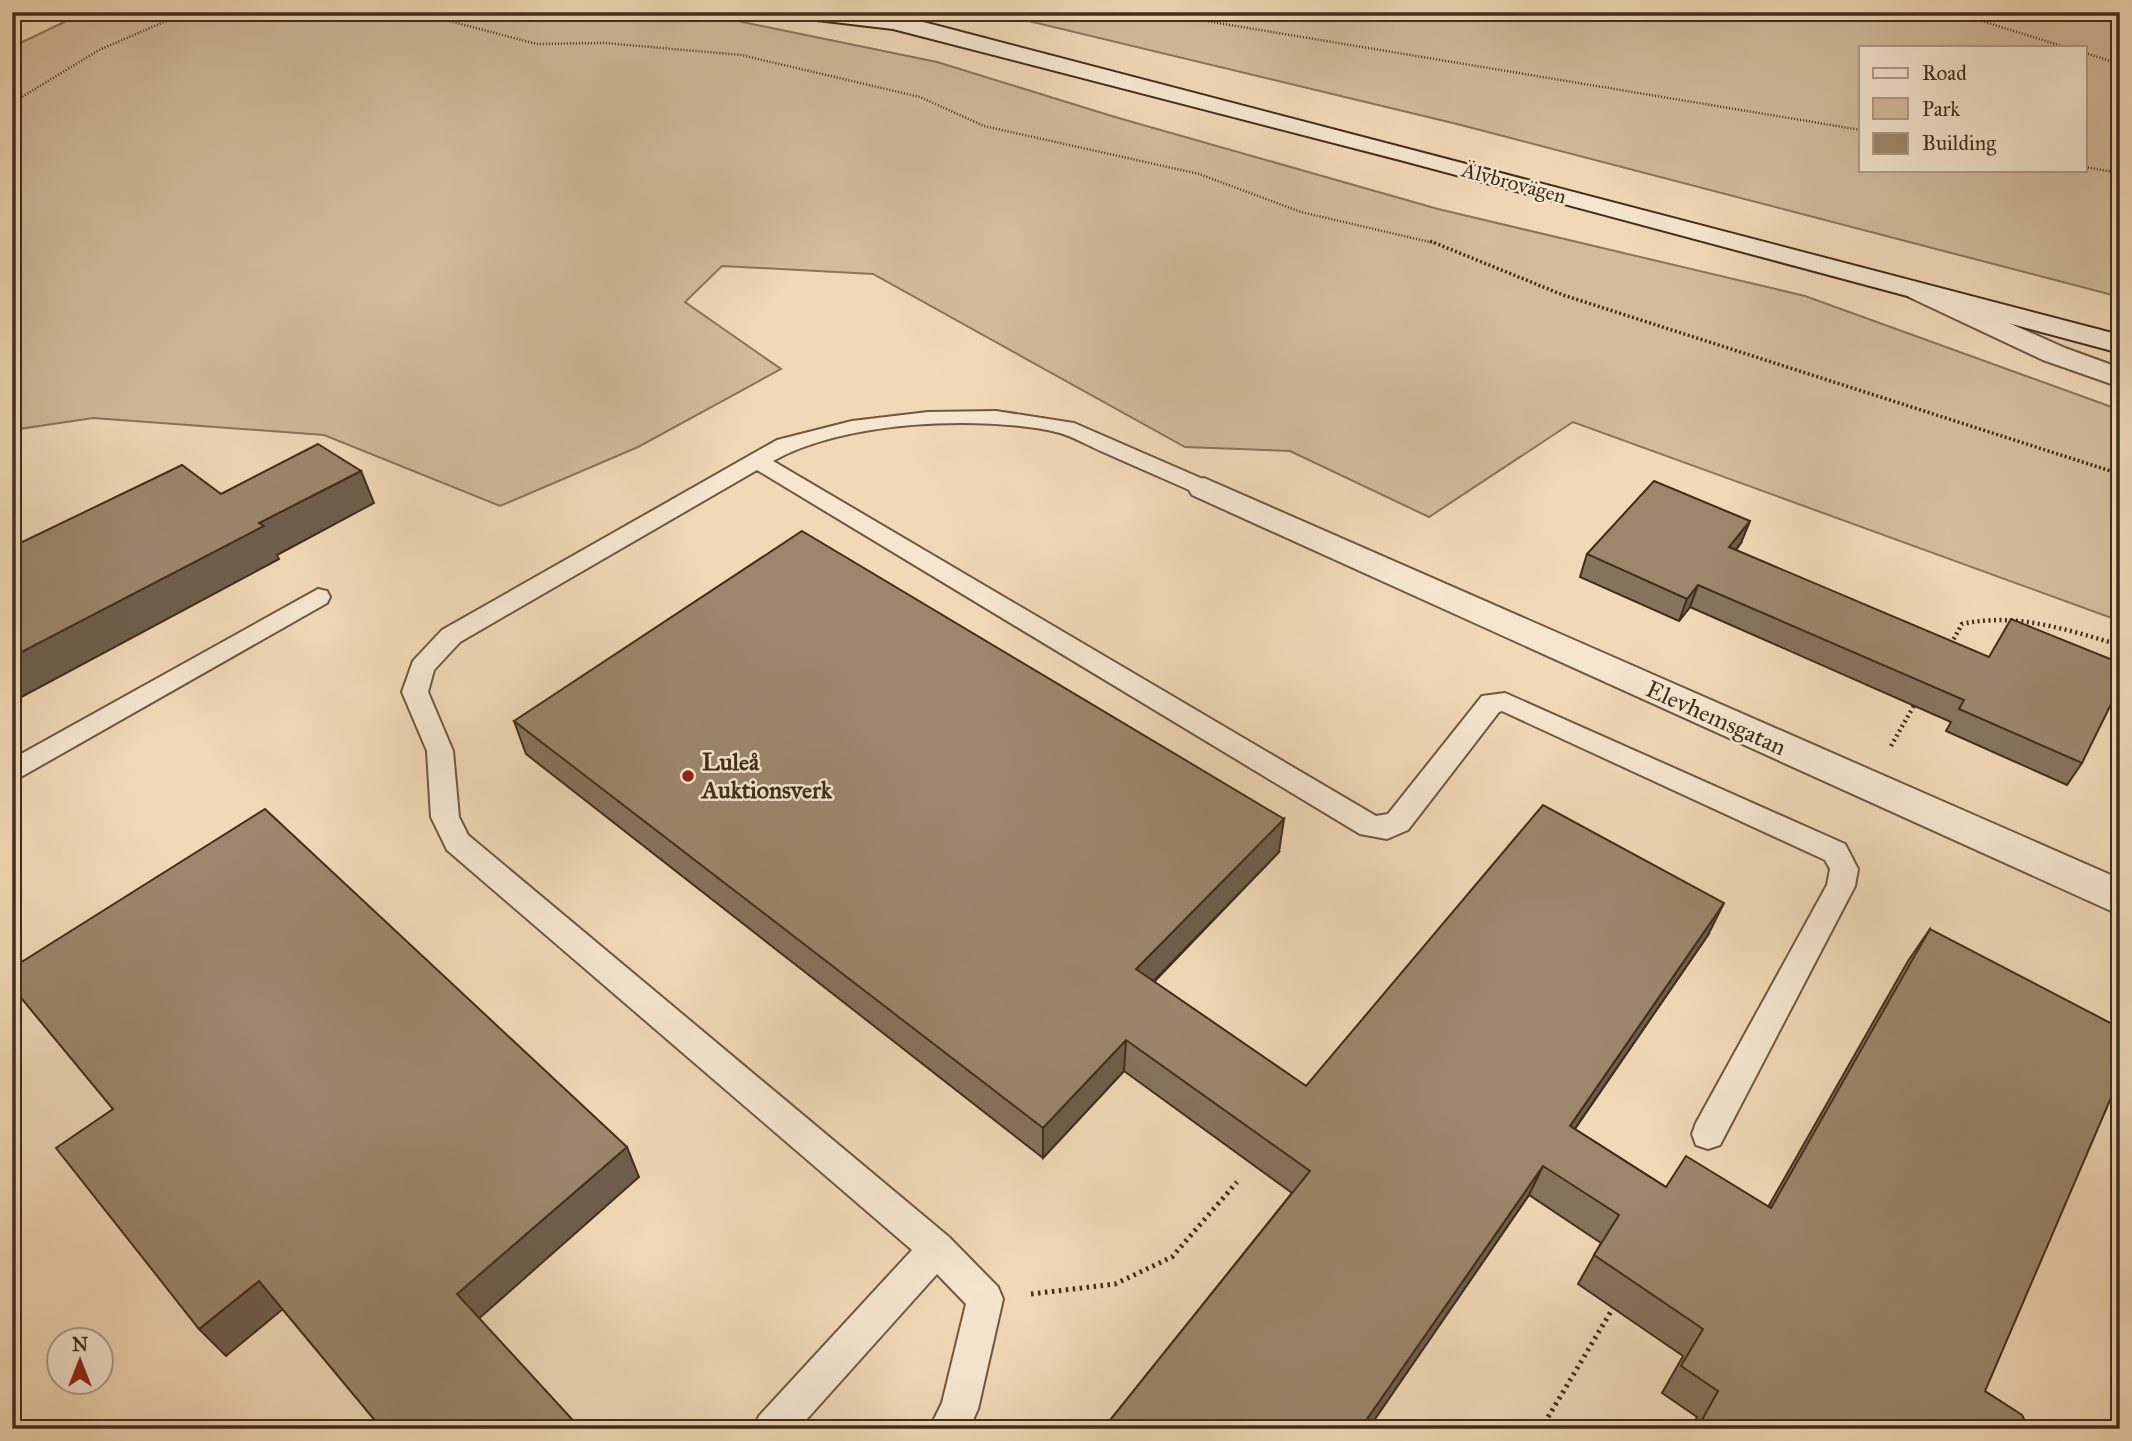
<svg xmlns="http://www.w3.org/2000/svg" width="2132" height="1441" font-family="'IM FELL Great Primer',serif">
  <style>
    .green { fill: #d3bb9c; stroke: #8a745c; stroke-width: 2; fill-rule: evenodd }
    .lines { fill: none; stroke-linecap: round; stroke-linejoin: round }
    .lane-casing { stroke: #6e5842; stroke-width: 4 }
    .street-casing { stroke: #6e5842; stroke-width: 4 }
    .secondary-casing { stroke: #422d1b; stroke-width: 4 }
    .path-far3 { stroke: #422d1b; stroke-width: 2.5; stroke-dasharray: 1 2; stroke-linecap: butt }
    .path-far2 { stroke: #422d1b; stroke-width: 3.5; stroke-dasharray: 2 2.5; stroke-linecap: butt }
    .path-far1 { stroke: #422d1b; stroke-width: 4.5; stroke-dasharray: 2 3.5; stroke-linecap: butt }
    .path { stroke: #422d1b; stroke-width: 5; stroke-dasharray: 2.5 4.5; stroke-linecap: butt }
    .lane { fill: #f6e6d0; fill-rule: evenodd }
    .street { fill: #f6e6d0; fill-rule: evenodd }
    .secondary { fill: #f6e6d0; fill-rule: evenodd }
    .wall { fill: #87735d; stroke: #422d1b; stroke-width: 2 }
    .shaded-wall { fill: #6e5e4c; stroke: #422d1b; stroke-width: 2 }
    .building { fill: #9d866c; stroke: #422d1b; stroke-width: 2 }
    .poi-dot { fill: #8f2418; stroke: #f6e6d0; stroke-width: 2.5 }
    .labels { text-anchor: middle; stroke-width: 5; stroke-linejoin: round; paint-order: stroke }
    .far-street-label { font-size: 21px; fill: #422d1b; stroke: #f6e6d0 }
    .street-label { font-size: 24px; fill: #422d1b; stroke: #f6e6d0 }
    .poi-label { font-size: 24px; font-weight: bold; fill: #422d1b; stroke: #f6e6d0; text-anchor: start }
  </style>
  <rect width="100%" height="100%" fill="#f1d8b7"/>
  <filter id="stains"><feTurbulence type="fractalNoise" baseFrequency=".00286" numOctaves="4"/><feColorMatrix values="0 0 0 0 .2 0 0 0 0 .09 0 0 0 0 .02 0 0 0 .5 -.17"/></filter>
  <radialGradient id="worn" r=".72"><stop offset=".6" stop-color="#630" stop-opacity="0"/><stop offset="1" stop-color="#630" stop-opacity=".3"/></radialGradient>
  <!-- green -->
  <path class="green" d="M85,12H694L937,62L1115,117L1438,209L1805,296L2120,410V621L1573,422L1429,517L1290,451L1185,447L873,274L722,266L685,302L781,369L638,447L500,506L324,435L93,418L12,430V47Z
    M991,12H2120V297L1457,124ZM1861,47H2085V170H1861Z"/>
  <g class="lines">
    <!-- lane casing -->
    <g class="lane-casing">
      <path id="lane" d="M996,411L1074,423L1212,483L1215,488L1212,493H1196C1165,479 1134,466 1103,452C1089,446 1074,437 1060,433C983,414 842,421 773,461L1376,816L1388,814L1482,696L1505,693L1845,844L1858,869L1855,886L1720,1145L1708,1149L1696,1145L1692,1134L1696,1123L1827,885L1830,869L1825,860L1502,711L1499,712L1408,830L1387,839L1360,834L757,470L460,642L434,670L428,692L453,751L459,817L468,835L949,1237L998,1287L1003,1299L978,1409L969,1429H929L942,1403L966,1304L937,1274L798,1429H753L759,1416L912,1250L447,850L431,817L427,751L402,692L413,661L442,630L777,440L852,421L928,412Z
        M318,589L327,591L330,597L327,603L12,782V759Z"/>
    </g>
    <!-- street casing -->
    <g class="street-casing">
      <path id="street" d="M1919,283L2065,348L2120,368V387L2043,360L1909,297L1905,291L1909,285Z
        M1204,478L2120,879V915L1192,495L1188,488L1192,481Z"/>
    </g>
    <!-- secondary casing -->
    <g class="secondary-casing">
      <path id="secondary" d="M12,12H33L12,23Z
        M789,12H885L2120,335V353L1400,160L893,29L800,18Z"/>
    </g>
    <!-- path-far3 -->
    <path class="path-far3" d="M415,12L537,44L605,43L741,55L920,97L984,126L1199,174L1301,212L1434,243
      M1152,12L1861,130
      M1953,12L2065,47
      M2085,53L2120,64
      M12,103L99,50L187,12
      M2085,167L2120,173"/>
    <!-- path-far2 -->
    <path class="path-far2" d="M1430,241L1563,295L2120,474"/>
    <!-- path-far1 -->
    <path class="path-far1" d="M1951,644L1962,624C2017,612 2067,630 2120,645
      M1891,746L1916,702"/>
    <!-- path -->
    <path class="path" d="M1031,1294L1115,1284L1172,1257L1237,1182
      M1541,1429L1613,1308"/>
    <!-- lane -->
    <use href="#lane" class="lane"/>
    <!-- street -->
    <use href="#street" class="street"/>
    <!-- secondary -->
    <use href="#secondary" class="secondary"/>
  </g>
  <!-- wall -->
  <path class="wall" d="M1741,543L1736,550L2082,763L2067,785L1946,731L1951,722L1690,607L1679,621L1580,577L1587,554Z
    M514,721L1279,852L1154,982L1306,1086L1708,935L1575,1129L1666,1187L1768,1207L1908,961L1930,929L1985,1391L2029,1429H1691L1697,1417L1662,1393L1683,1356L1578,1284L1601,1243L1529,1195L1368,1429H1103L1292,1193L1124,1071L1043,1158L526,754Z"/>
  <!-- shaded-wall -->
  <path class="shaded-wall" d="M361,471L374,503L277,555L279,559L12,702V657L259,523Z
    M1750,521L1741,543L1720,569L1729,547Z
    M1698,585L1690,607L1679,621L1687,599Z
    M1284,819L1279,852L1134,1001L1136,969Z
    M1724,903L1708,935L1556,1156L1570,1126Z
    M1126,1040L1124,1071L1043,1158V1128Z
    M627,1147L639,1177L475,1322L457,1294Z
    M1543,1166L1529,1195L1368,1429H1360Z
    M259,1281L283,1309L226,1356L199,1329Z"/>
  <!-- building -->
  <path class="building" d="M318,444L361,471L259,523L264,526L12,657V547L182,465L221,494Z
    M1654,481L1750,521L1729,547L1989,657L2011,619L2120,663V686L2082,763L1959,709L1964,700L1698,585L1687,599L1587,554Z
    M802,531L1284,819L1136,969L1306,1086L1543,805L1724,903L1570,1126L1666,1187L1686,1156L1771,1208L1930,929L2120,1028V1077L1985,1391L2022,1415L2029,1429H1697L1718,1391L1681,1366L1703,1329L1594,1255L1619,1215L1543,1166L1360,1429H1103L1310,1171L1126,1040L1043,1128L514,721Z
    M265,809L627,1147L457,1294L581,1429H382L259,1281L199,1329L56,1148L113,1109L12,987V968Z"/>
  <!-- markers -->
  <circle class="poi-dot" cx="688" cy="776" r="7"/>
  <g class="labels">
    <!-- far-street labels -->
    <g class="far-street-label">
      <text transform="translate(1514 183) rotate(15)" y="7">Älvbrovägen</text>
    </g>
    <!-- street labels -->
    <g class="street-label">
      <text transform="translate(1716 718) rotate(24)" y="8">Elevhemsgatan</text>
    </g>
    <!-- poi labels -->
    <g class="poi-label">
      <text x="702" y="770">Luleå<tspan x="702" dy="28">Auktionsverk</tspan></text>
    </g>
  </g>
  <!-- margin -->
  <rect width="2132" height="1441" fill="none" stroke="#f1d8b7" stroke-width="42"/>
  <rect x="14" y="14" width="2104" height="1413" fill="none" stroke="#422d1b" stroke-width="3.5"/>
  <rect x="21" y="21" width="2090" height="1399" fill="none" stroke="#422d1b" stroke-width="2"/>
  <!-- legend -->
  <rect x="1859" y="46" width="228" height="126" fill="#f6e6d0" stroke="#ae9c88" stroke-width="2"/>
  <rect x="1873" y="68" width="35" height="10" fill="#f6e6d0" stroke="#ae9c88" stroke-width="2"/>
  <text x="1922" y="80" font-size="21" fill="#422d1b">Road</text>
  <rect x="1873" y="98" width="35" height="21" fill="#d3bb9c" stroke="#ae9c88" stroke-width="2"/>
  <text x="1922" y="116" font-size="21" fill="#422d1b">Park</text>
  <rect x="1873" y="133" width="35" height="21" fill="#9d866c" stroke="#ae9c88" stroke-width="2"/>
  <text x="1922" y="150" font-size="21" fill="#422d1b">Building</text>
  <!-- north arrow -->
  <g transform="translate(80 1361)"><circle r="33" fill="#f6e6d0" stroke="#ae9c88" stroke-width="2"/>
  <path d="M0-5L12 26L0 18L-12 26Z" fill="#8f2418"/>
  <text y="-10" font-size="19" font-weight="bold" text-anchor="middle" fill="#422d1b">N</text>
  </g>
  <rect width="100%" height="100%" filter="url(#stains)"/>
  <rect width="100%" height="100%" fill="url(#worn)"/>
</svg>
